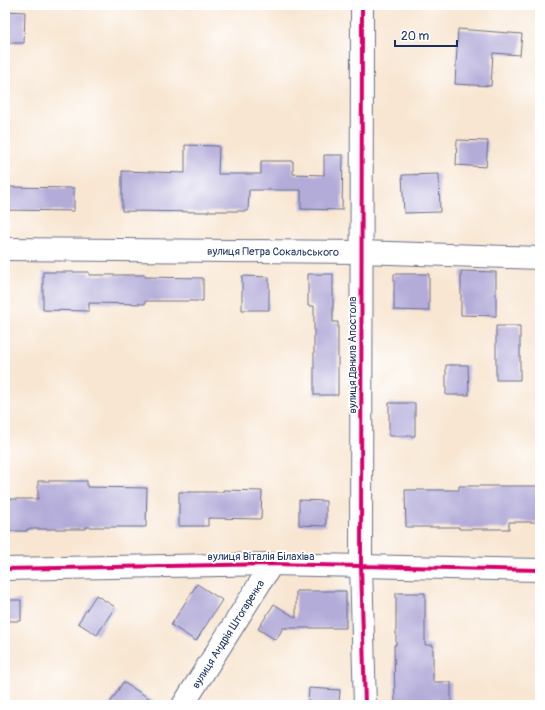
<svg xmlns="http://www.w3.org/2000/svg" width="545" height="710" font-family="Pangolin,sans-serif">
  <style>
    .building { fill: #b3acd9 }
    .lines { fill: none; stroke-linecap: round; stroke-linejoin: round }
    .minor-casing { stroke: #686f87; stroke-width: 24 }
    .minor { stroke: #fff; stroke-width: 22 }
    .cycleway-casing { stroke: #fff; stroke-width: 6 }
    .cycleway { stroke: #d6006c; stroke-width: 4 }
    .labels { text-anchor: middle; stroke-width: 4; stroke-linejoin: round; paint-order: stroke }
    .street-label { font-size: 11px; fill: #1b2f5e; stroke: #fff }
  </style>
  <rect width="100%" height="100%" fill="#fff"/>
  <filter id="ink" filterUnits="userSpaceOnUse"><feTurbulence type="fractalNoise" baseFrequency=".025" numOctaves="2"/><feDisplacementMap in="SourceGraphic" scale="8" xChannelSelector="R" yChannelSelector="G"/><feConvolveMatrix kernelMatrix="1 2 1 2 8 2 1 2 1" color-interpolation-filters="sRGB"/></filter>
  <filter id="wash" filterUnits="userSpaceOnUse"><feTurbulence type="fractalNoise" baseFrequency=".012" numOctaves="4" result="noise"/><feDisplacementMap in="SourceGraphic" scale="16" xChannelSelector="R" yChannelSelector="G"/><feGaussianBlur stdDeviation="0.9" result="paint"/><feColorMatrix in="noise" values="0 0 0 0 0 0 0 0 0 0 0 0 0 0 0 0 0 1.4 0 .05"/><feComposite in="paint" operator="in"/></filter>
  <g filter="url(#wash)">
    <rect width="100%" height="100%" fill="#f8e6d2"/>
    <g id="blocks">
      <!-- building -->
      <path class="building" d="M5,11L25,12L24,43H5Z
        M458,29L522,34L520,55L493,53L491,86L455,84Z
        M457,140L488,141L486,167L456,165Z
        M185,145L219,146L218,174H261V161H293V174L324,175V155H343L342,210L301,209V190H249L248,211H208V212L122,211V171L185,173Z
        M439,174L440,212L404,213L402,175Z
        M5,187L74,188V211L5,210Z
        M461,271L496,272V316L461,315Z
        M43,272H89V275H145V277L203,278V301H145V304L89,303V311L43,310Z
        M308,274H333V322H338V395H314V306H308Z
        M394,274H429V311L394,310Z
        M242,276L269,277V310H242Z
        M496,326H520V380H496Z
        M446,365H468L469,395H446Z
        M389,403H415V436H389Z
        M38,481H87V487L147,488L146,527H86V529H27V531H5V499H38Z
        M459,486H540V522H509V529H459V527H406L405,490H459Z
        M223,490L262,491L261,519L208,518V526H179V492H223Z
        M299,500L326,501V526L299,525Z
        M197,584L222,600L196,641L171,625Z
        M296,591H346V628H283L276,640L258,629L274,604L296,618Z
        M396,593H425V645H433V682H451V705H395L394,645H396Z
        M96,595L115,607L97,635L78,623Z
        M5,600H21V621H5Z
        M123,682L160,705H109Z
        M309,688L340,690L339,705H308Z"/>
    </g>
  </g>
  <g filter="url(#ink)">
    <use href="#blocks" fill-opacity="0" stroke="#686f87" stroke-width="1"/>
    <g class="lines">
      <!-- minor casing -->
      <g class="minor-casing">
        <g id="minor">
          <path d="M362,5L361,566L365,705"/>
          <path id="s1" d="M5,249L361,252L540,258"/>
          <path d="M5,569L272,564L540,570"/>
          <path id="s2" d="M183,705L272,564"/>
        </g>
      </g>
      <!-- minor -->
      <use href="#minor" class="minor"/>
      <!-- cycleway casing -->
      <g class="cycleway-casing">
        <path id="cycleway" d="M362,5L361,566L365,705
          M5,569L272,564L540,570"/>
      </g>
      <!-- cycleway -->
      <use href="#cycleway" class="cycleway"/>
    </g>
  </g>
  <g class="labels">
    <!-- street labels -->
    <g class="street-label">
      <text dy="4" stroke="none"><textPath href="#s1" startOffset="268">вулиця Петра Сокальського</textPath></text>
      <text transform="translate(352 355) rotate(-90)" y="4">вулиця Данила Апостола</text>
      <text x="261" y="560">вулиця Віталія Білахіва</text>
      <text dy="4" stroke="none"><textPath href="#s2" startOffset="84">вулиця Андрія Штогаренка</textPath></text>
    </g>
  </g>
  <!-- margin -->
  <rect width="545" height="710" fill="none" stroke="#fff" stroke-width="20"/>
  <!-- scale -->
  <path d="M395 40v6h62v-6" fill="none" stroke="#1b2f5e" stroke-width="2"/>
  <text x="401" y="40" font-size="12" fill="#1b2f5e" stroke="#ffffff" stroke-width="3" paint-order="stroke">20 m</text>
</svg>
